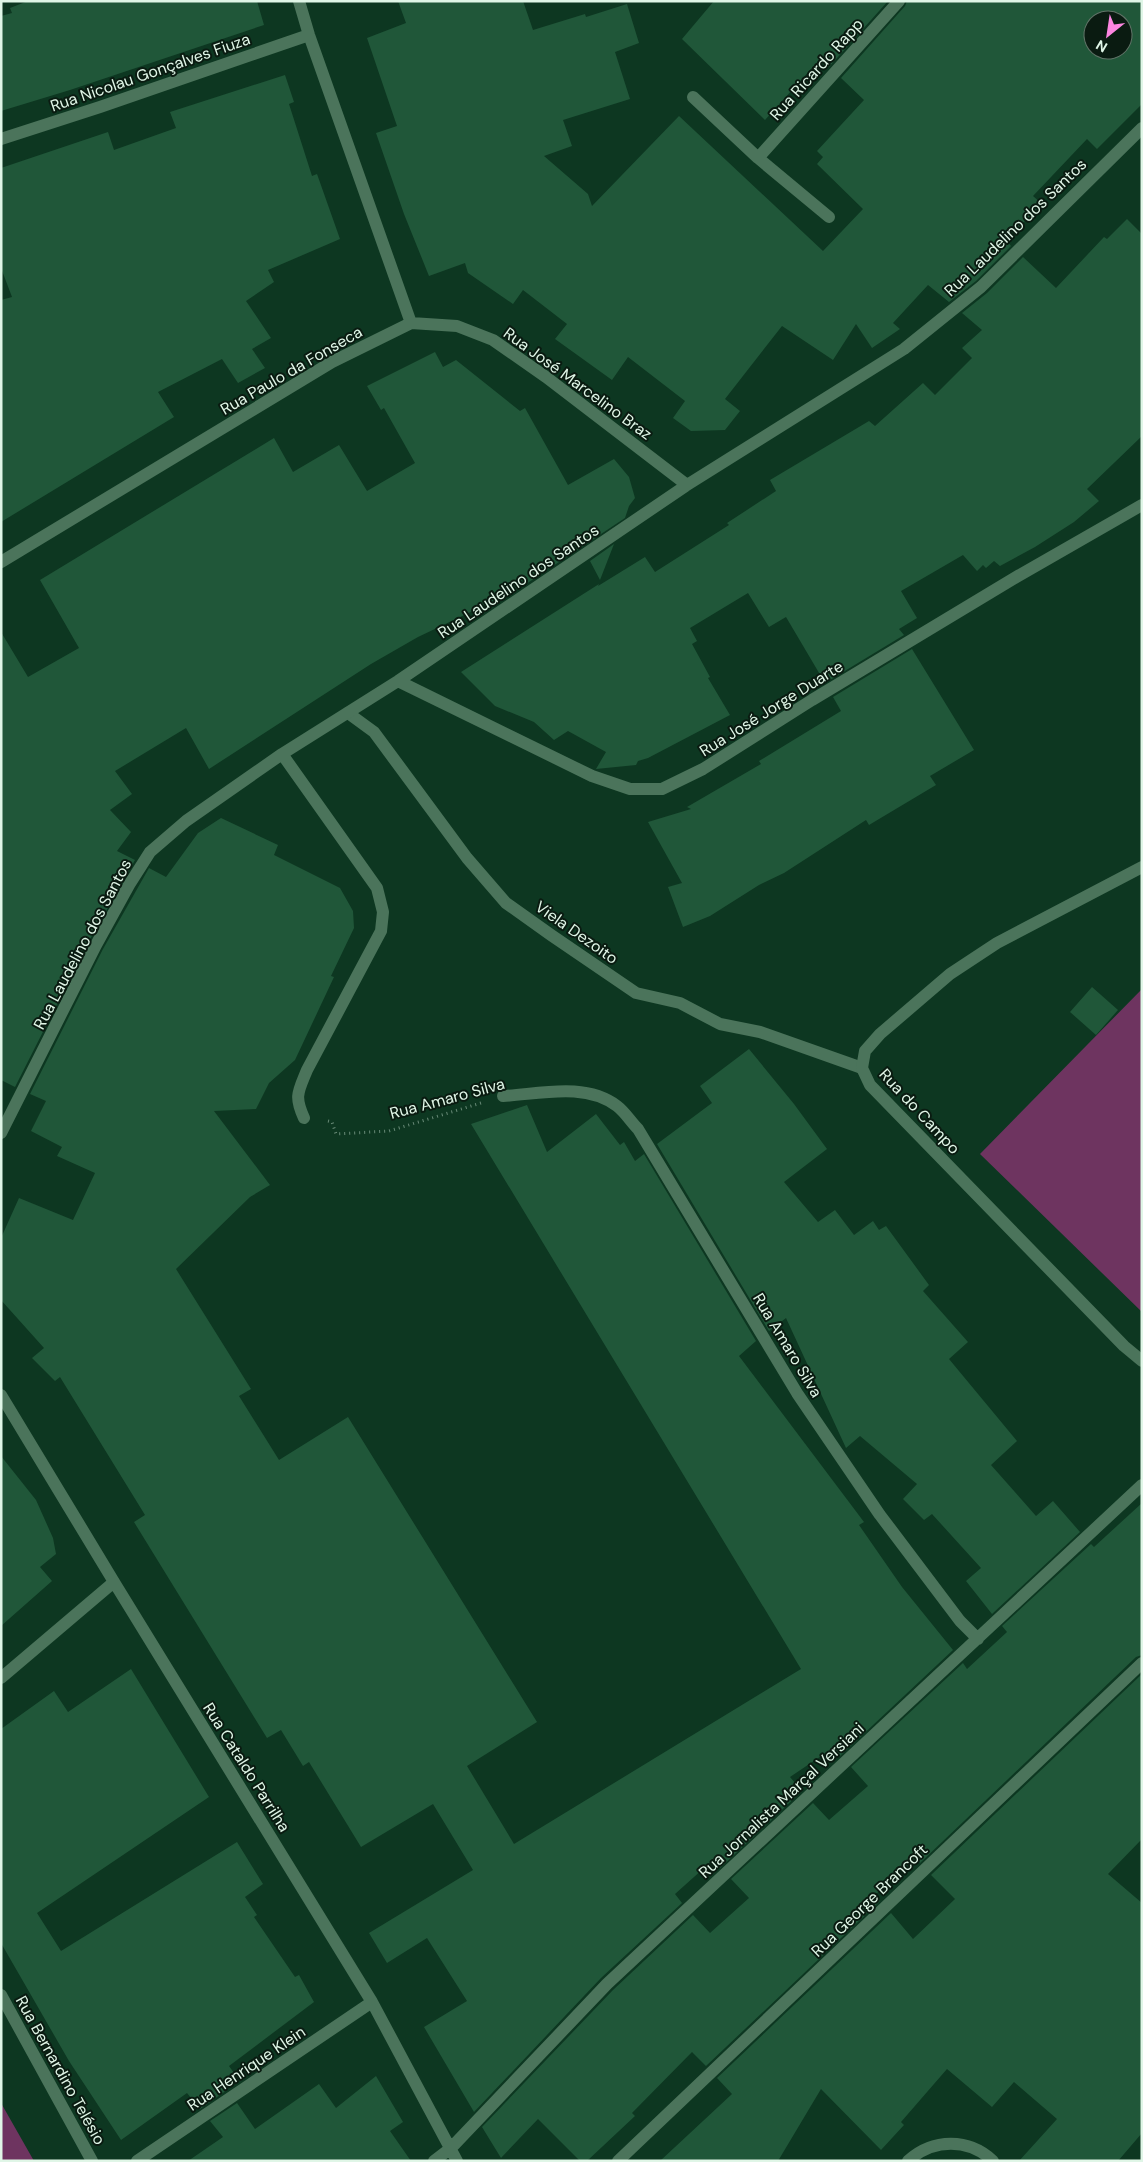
<svg xmlns="http://www.w3.org/2000/svg" width="1143" height="2162" font-family="'DM Sans',sans-serif">
  <style>
    .green { fill: #6e3460 }
    .building { fill: #205739; fill-rule: evenodd }
    .lines { fill: none; stroke-linecap: round; stroke-linejoin: round }
    .path { stroke: #688a77; stroke-width: 3; stroke-dasharray: 1 4; stroke-linecap: butt }
    .service { stroke: #4b745b; stroke-width: 12 }
    .minor { stroke: #4b745b; stroke-width: 12 }
    .labels { text-anchor: middle; stroke-width: 4; stroke-linejoin: round; paint-order: stroke }
    .street-label { font-size: 16px; fill: #e0f6e7; stroke: #0a1b11 }
  </style>
  <rect width="100%" height="100%" fill="#0d3721"/>
  <!-- green -->
  <path class="green" d="M1142,989V1312L980,1154Z
    M1,2103L34,2161H1Z"/>
  <!-- building -->
  <path class="building" d="M28,1H257L264,25L70,90L1,111V16L12,13L10,8Z
    M398,1H523L533,30L585,14L586,17L627,4L639,43L615,52L630,99L563,120L572,146L544,156L588,194L592,206L679,116L823,251L863,209L817,164L823,157L817,151L864,100L841,78L905,6L907,1H1142V104L1097,149L1087,139L1033,196L1042,204L1006,240L1011,246L976,281L949,302L928,285L893,323L900,329L872,348L856,324L833,360L782,326L725,399L740,411L725,430L691,431L673,418L685,401L628,357L612,380L555,339L567,324L523,290L513,304L468,273L465,263L429,276L404,214L376,133L397,126L367,38L406,23ZM1093,20H1123V50H1093Z
    M714,1H888L829,67L821,58L765,120L682,39Z
    M285,75L294,102L289,104L312,176L317,174L340,239L268,270L274,282L246,301L271,338L252,349L265,368L238,383L222,359L158,392L174,417L1,522V300L12,297L1,268V168L108,132L114,150L176,128L170,112Z
    M1127,219L1142,234V436L1087,489L1099,501L1074,522L1035,547L1000,566L994,561L986,568L983,565L977,571L963,555L901,591L917,618L899,629L904,635L825,683L786,617L769,627L748,593L690,628L697,641L692,644L710,677L708,678L730,715L648,758L638,761L636,765L596,769L606,752L568,731L554,740L534,722L495,706L461,672L599,584L598,586L645,557L655,572L729,525L727,523L776,491L770,480L869,421L875,426L923,383L935,395L972,358L962,348L982,330L962,313L987,293L1023,257L1056,288L1104,237L1107,239Z
    M435,352L443,367L456,360L520,411L525,408L568,485L614,459L629,477L635,498L629,506L625,518L517,590L418,637L371,664L209,769L186,728L115,771L132,794L110,810L131,832L117,851L135,860L89,941L15,1087L1,1080V632L28,677L79,648L40,580L274,438L293,472L339,445L367,491L415,463L384,408L381,410L367,386Z
    M614,544L600,580L590,561Z
    M912,649L974,750L930,776L936,785L869,825L866,820L784,873L759,885L710,916L683,927L668,887L682,883L648,822L691,809L687,807L761,764L759,761L841,711L833,697Z
    M221,818L278,845L274,855L340,888L353,911L354,928L331,976L334,977L295,1060L269,1083L256,1109L214,1111L270,1185L250,1197L176,1269L251,1389L239,1396L279,1460L348,1417L537,1722L467,1766L514,1844L801,1669L471,1124L527,1105L547,1152L596,1114L620,1145L624,1142L635,1161L644,1154L756,1341L739,1356L864,1522L859,1525L902,1587L953,1650L840,1756L833,1748L790,1777L802,1791L720,1868L713,1860L675,1894L682,1903L601,1978L474,2112L424,2027L467,2001L427,1938L387,1963L369,1933L473,1870L433,1804L361,1847L309,1762L303,1766L281,1730L267,1738L134,1522L145,1515L60,1377L55,1381L32,1358L44,1348L1,1300V1238L19,1198L73,1220L95,1173L57,1156L62,1147L31,1131L46,1101L30,1094L103,949L149,868L166,877L198,833Z
    M1092,987L1118,1010L1096,1035L1070,1012Z
    M749,1049L794,1104L827,1149L784,1182L818,1222L835,1210L854,1235L873,1221L879,1230L886,1226L929,1285L923,1291L968,1342L949,1359L1017,1441L991,1465L1036,1516L1053,1501L1080,1532L992,1614L966,1581L981,1568L932,1514L924,1520L903,1499L917,1484L860,1436L846,1448L786,1318L769,1331L657,1144L712,1103L700,1086Z
    M1,1456L36,1500L53,1538L56,1554L40,1567L52,1581L1,1626Z
    M1142,1503V1655L1136,1657L920,1863L915,1858L875,1895L880,1901L706,2066L692,2052L632,2113L635,2116L587,2161H580L538,2119L501,2158L482,2127L613,1990L693,1915L710,1933L749,1898L731,1879L813,1803L829,1820L868,1786L851,1767L963,1663L967,1669L1007,1632L1002,1626L1091,1544L1094,1547Z
    M131,1669L209,1797L37,1913L61,1951L237,1842L263,1884L245,1897L257,1915L254,1917L295,1977L299,1975L314,2002L229,2066L234,2073L221,2082L227,2090L200,2109L187,2093L121,2140L69,2061L1,1943V1729L54,1691L68,1712Z
    M1142,1674V1839L1108,1874L1142,1903V2133L1118,2161H1019L1057,2119L1014,2082L992,2107L947,2069L901,2122L904,2125L881,2150L821,2089L778,2161H660L732,2094L717,2078L891,1913L913,1939L955,1899L931,1875Z
    M376,2076L403,2122L390,2131L411,2161H188L223,2137L210,2121L237,2103L255,2129L319,2084L336,2108Z"/>
  <g class="lines">
    <!-- path -->
    <path class="path" d="M328,1121L332,1122L336,1134L389,1131L481,1103"/>
    <!-- service -->
    <path class="service" d="M348,713L374,732L467,858L506,903L551,935L636,993L680,1003L720,1024L760,1032L862,1068"/>
    <!-- minor -->
    <path class="minor" d="M693,97L758,158L829,217
      M1,139L100,107L309,35
      M758,158L899,1
      M411,323L457,326L493,340L546,377L687,485
      M1,562L332,362L411,323L309,35L299,1
      M398,681L592,776L630,789H662L703,769L812,700L1018,576L1142,505
      M282,754L377,888L383,912L381,931L307,1070C298,1092 294,1096 304,1118
      M1142,867L997,943L950,974L880,1034L865,1051L862,1068L870,1085L1124,1346L1142,1361
      M503,1096C540,1094 585,1082 617,1106C625,1112 631,1122 638,1129L797,1393L880,1515L960,1621L978,1639
      M1,1133L96,945L129,885L150,852L186,821L282,754L398,681L687,485L904,349L981,287L1142,128
      M1,1395L114,1582L372,2002L457,2161
      M1,1678L114,1582
      M1,1995L92,2161
      M137,2161L372,2002
      M434,2161L451,2148L607,1984L1142,1485
      M618,2161L1142,1663
      M908,2161C933,2138 969,2138 993,2161"/>
  </g>
  <g class="labels">
    <!-- street labels -->
    <g class="street-label">
      <text transform="translate(816 69) rotate(-48)" y="6">Rua Ricardo Rapp</text>
      <text transform="translate(150 72) rotate(-19)" y="6">Rua Nicolau Gonçalves Fiuza</text>
      <text transform="translate(1015 227) rotate(-44)" y="6">Rua Laudelino dos Santos</text>
      <text transform="translate(291 370) rotate(-30)" y="6">Rua Paulo da Fonseca</text>
      <text transform="translate(578 383) rotate(36)" y="6">Rua José Marcelino Braz</text>
      <text transform="translate(518 581) rotate(-34)" y="6">Rua Laudelino dos Santos</text>
      <text transform="translate(771 708) rotate(-32)" y="6">Rua José Jorge Duarte</text>
      <text transform="translate(577 932) rotate(35)" y="6">Viela Dezoito</text>
      <text transform="translate(82 944) rotate(-62)" y="6">Rua Laudelino dos Santos</text>
      <text transform="translate(447 1098) rotate(-15)" y="6">Rua Amaro Silva</text>
      <text transform="translate(920 1111) rotate(47)" y="6">Rua do Campo</text>
      <text transform="translate(788 1345) rotate(59)" y="6">Rua Amaro Silva</text>
      <text transform="translate(247 1767) rotate(58)" y="6">Rua Cataldo Parrilha</text>
      <text transform="translate(781 1800) rotate(-43)" y="6">Rua Jornalista Marçal Versiani</text>
      <text transform="translate(869 1900) rotate(-44)" y="6">Rua George Brancoft</text>
      <text transform="translate(246 2068) rotate(-34)" y="6">Rua Henrique Klein</text>
      <text transform="translate(61 2070) rotate(61)" y="6">Rua Bernardino Telésio</text>
    </g>
  </g>
  <!-- border -->
  <rect width="1143" height="2162" fill="none" stroke="#e0f6e7" stroke-width="5"/>
  <!-- north arrow -->
  <g transform="translate(1108 35) rotate(210)"><circle r="24" fill="#0a1b11" stroke="#607367"/>
  <path d="M0-4L9 19L0 12L-9 19Z" fill="#fd86e1"/>
  <text y="-8" font-size="14" font-weight="bold" text-anchor="middle" fill="#e0f6e7">N</text>
  </g>
</svg>
